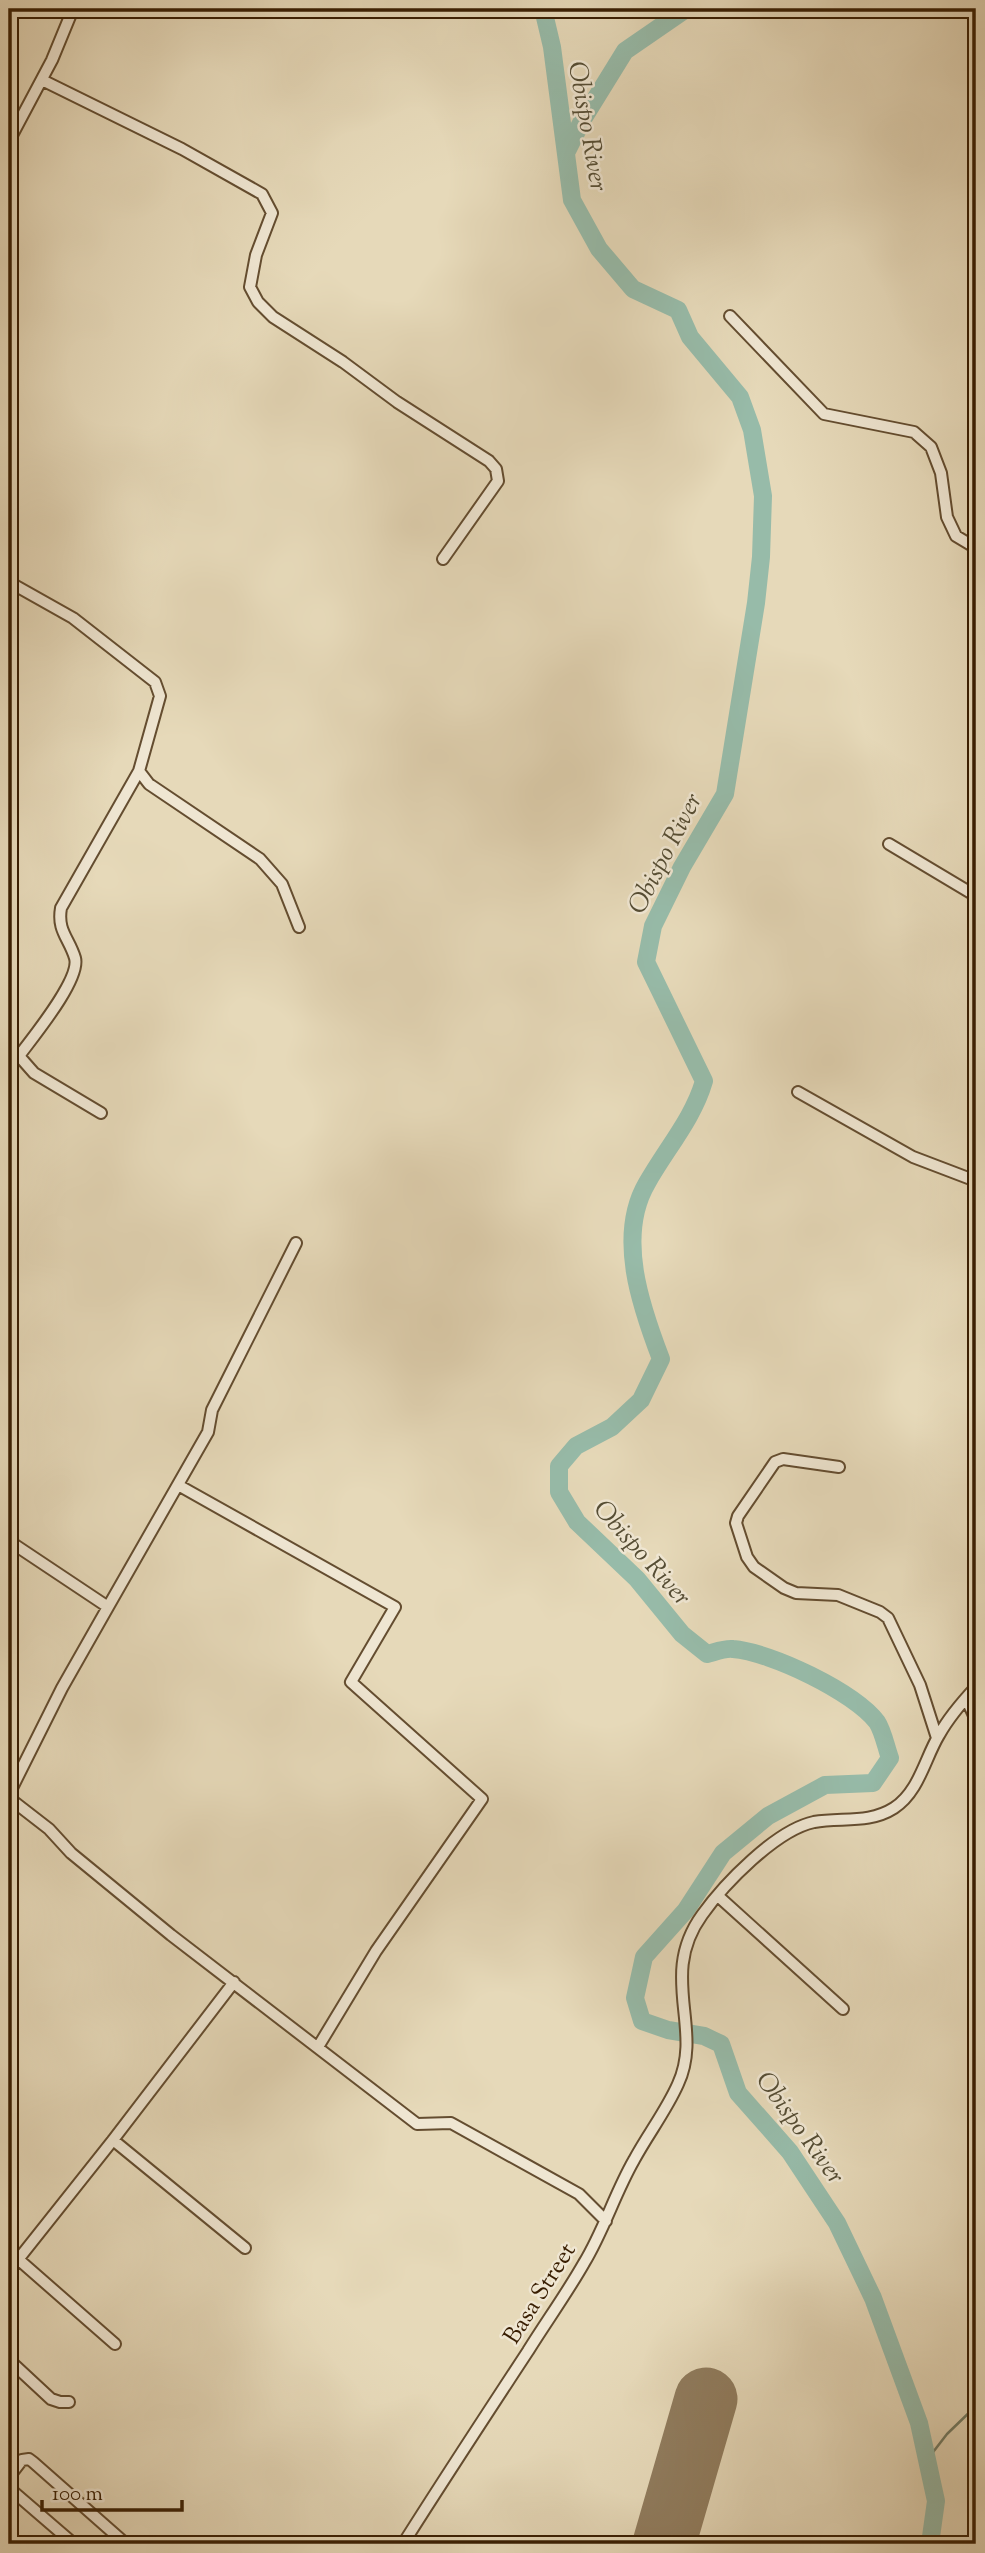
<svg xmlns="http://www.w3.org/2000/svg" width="985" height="2553" font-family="'Sorts Mill Goudy',serif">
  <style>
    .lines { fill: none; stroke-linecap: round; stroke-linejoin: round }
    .stream { stroke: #717c66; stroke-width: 2.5 }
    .river { stroke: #97bba9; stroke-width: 18 }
    .runway { stroke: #907c5e; stroke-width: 63 }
    .minor-casing { stroke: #644d30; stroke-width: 14 }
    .minor { stroke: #efe6d2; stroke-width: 10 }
    .labels { text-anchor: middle; stroke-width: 5; stroke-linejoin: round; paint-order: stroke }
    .street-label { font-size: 24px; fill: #391e02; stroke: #efe6d2 }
    .water-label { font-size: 26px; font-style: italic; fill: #554d34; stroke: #efe6d2 }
  </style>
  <rect width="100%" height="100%" fill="#e6d9b9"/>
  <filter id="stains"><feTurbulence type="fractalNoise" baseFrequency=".00286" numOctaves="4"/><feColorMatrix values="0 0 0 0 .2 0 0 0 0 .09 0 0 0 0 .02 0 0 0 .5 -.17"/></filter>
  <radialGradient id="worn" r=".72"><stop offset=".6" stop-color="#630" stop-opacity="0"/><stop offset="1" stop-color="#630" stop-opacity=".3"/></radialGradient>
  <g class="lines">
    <!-- stream -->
    <path class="stream" d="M927,2460L947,2434L976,2406"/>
    <!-- river -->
    <path class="river" d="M543,9L552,47L572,200L599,249L633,289L678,310L690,337L740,397L752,430L763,496L761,557L756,603L725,794L682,867L653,926L646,962L704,1081C693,1119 666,1149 647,1183C616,1236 641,1307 661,1359L641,1400L612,1427L576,1446L559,1466V1492L577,1522L637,1579L682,1634L707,1654C715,1652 725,1648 733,1649C771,1652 854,1692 877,1722C883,1731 886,1747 890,1758L873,1783L825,1785L768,1816L723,1853L686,1910L644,1957L635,1998L642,2021L668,2030L704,2036L721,2044L738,2093L790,2152L837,2223L873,2298L919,2423L936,2501L930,2544
      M567,151L583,119L625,51L686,9"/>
    <!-- runway -->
    <path class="runway" d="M664,2544L706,2399"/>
    <!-- minor casing -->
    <g class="minor-casing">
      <path id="minor" d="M42,80L182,149L262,194L272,213L256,255L250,287L258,302L273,317L343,362L397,402L489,461L496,469L498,481L443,559
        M9,141L52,60L73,9
        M730,316L824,414L914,432L931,447L941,473L947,517L956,536L976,548
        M9,582L73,618L155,682L160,696L139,771L149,784L260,859L282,884L299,927
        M889,844L976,896
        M798,1092L913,1157L976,1181
        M101,1113L34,1073L19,1056C33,1037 81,979 75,958C69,938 57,931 61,908L139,771
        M839,1467L783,1459L775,1462L738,1516L736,1523L747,1557L754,1567L784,1588L796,1593L838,1595L880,1612L888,1618L920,1685L937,1738
        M178,1485L395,1607L351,1682L482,1799L376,1951L318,2047
        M9,1541L108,1607L62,1688L9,1794
        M108,1607L208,1432L212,1410L296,1243
        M966,1698L976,1720
        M9,1798L49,1829L71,1853L171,1935L417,2124L451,2123L579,2194L606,2221
        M718,1896L843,2009
        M113,2140L245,2248
        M18,2259L115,2344
        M9,2271L113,2140L234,1982
        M9,2360L51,2399L60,2402H69
        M9,2477L22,2460L29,2459L33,2462L126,2544
        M9,2488L74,2544
        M403,2544C444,2479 486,2415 528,2351C546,2322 567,2293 584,2263C604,2230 615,2193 634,2160C648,2134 666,2111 678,2084C704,2028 658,1976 702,1915C724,1884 776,1830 814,1822C841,1817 869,1824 894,1808C919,1792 925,1758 939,1735C949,1717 962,1702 976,1687"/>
    </g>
    <!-- minor -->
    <use href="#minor" class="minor"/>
  </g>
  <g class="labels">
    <!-- street labels -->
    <g class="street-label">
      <text transform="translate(539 2293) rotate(-58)" y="8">Basa Street</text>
    </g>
    <!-- water labels -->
    <g class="water-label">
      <text transform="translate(589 126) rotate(80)" y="9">Obispo River</text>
      <text transform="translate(664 853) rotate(-63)" y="9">Obispo River</text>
      <text transform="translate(643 1552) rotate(48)" y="9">Obispo River</text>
      <text transform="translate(801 2127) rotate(54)" y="9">Obispo River</text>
    </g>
  </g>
  <!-- margin -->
  <rect width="985" height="2553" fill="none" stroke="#e6d9b9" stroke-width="35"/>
  <rect x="10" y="10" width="964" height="2532" fill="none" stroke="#391e02" stroke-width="3.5"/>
  <rect x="18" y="18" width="950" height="2518" fill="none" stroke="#391e02" stroke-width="2"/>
  <!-- scale -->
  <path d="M42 2500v10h140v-10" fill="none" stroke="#391e02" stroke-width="3.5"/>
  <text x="52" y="2500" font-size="21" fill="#391e02" stroke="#efe6d2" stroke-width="5" paint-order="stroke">100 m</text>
  <rect width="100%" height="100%" filter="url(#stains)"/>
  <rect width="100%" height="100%" fill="url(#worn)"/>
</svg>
